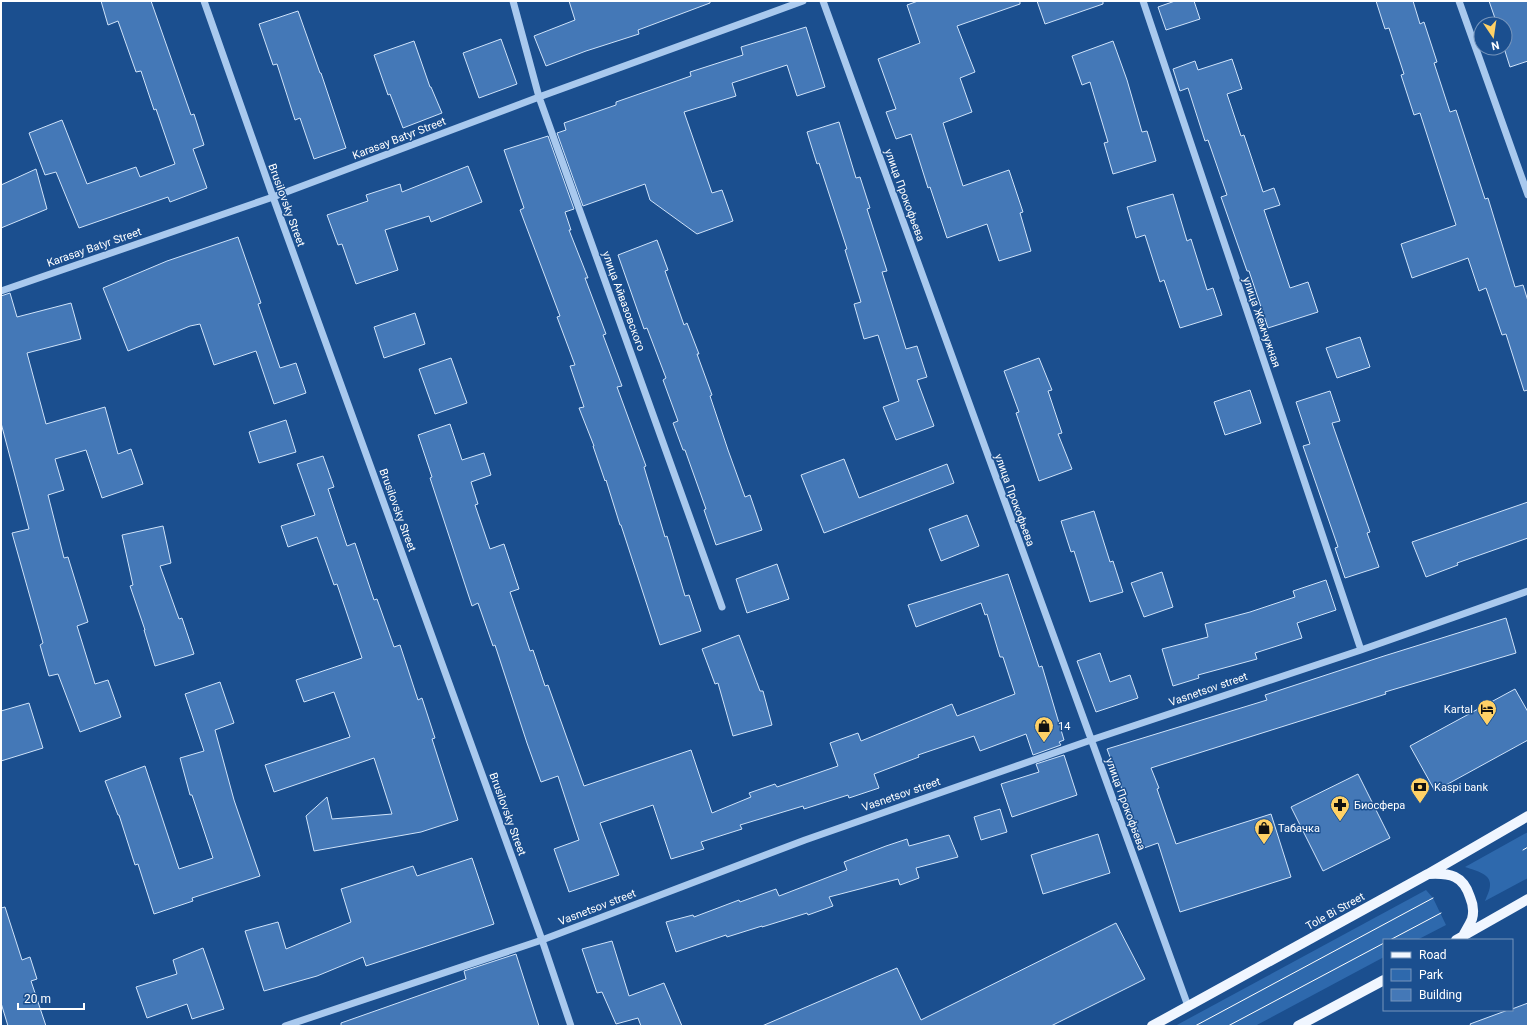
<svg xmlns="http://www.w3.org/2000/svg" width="1529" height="1027" font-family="Roboto,sans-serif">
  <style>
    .green { fill: #2e69ad }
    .building { fill: #4478b7; stroke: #cfe3fa }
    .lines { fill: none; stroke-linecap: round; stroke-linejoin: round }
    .minor { stroke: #a9c9ee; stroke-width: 7 }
    .major { stroke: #f0f6ff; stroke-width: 10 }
    .tram { stroke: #fff; stroke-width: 1 }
    .labels { text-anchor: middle; stroke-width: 3; stroke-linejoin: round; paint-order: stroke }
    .street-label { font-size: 11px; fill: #fff; stroke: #1b4f8f }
    .poi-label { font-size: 11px; fill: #fff; stroke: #1b4f8f; text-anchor: start }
  </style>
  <rect width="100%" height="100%" fill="#1b4f8f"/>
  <!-- green -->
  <path class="green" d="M1528,832V878L1485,901C1487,896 1490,890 1490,885C1491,873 1473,870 1465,867Z
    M1426,890L1433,898L1446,925L1417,940H1384V957L1255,1026H1175Z"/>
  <!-- building -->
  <path class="building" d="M101,1H151L191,115L194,114L204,145L193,149L207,188L170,202L168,197L79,228L56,172L45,175L29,133L62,120L87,184L136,167L140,177L175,164L156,109L154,110L141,71L136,72L118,21L108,25Z
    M569,1H710V3L638,30L639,34L586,51L546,66L534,36L575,20Z
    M918,1H1020V4L957,26L975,72L960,78L972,112L943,123L963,186L1009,170L1023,212L1020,213L1031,251L999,261L987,224L947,238L930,187L928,188L911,134L896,139L886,112L896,109L878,59L920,43L907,5Z
    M1037,1H1103V4L1045,24Z
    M1175,1H1194L1200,19L1166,30L1158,7Z
    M1376,1H1413L1420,24L1424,22L1437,62L1434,63L1450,112L1456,110L1485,199L1488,198L1515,287L1523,285L1528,301V390L1524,391L1506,334L1502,335L1486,288L1479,291L1468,258L1412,278L1401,244L1456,225L1420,113L1414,115L1401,75L1404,74L1389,28L1385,29Z
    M1489,1H1528V61L1510,67L1504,48L1505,24H1497Z
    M298,11L320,73H321L346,148L314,159L300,118L295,120L277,64L273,65L259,24Z
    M806,27L825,87L797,96L787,65L732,83L736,96L684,112L712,193L722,190L733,221L697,234L650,200L645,184L583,206L557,133L566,130L564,123L616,105V102L691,76L690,72L743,55L741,47Z
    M501,39L517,84L479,98L463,53Z
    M414,41L430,87H431L442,113L403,128L390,94L388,95L374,55Z
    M1113,41L1127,80L1142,132L1147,131L1156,161L1113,174L1104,143L1108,142L1090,82L1082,85L1072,56Z
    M1232,59L1242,89L1227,94L1241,136L1244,135L1263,192L1274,188L1280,205L1264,210L1290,288L1308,282L1318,312L1268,328L1249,271H1247L1221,197L1227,195L1208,140L1205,141L1188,88L1180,91L1173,69L1195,61L1198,70Z
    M839,122L856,178L860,177L870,208L867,209L887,271L882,272L906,349L917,346L927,377L917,380L934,426L896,440L883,407L899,401L878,335L864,339L854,304L861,302L845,250L847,249L819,163L817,164L807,132Z
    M548,136L574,209L565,212L571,230H569L588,278H585L606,334L603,335L622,386L617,387L646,466L644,467L665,537L667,536L685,596L689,595L701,631L660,645L621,525H620L606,480L605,481L593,446H594L579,408L584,407L570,366L575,365L557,317L560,316L520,210L524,208L504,150Z
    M468,166L482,202L431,222L429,216L385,230L398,270L356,284L342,244L338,245L327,215L368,201L366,195L400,184L402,192Z
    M36,169L47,209L1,228V185Z
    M1173,194L1187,241L1191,239L1207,290L1213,288L1222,315L1180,328L1164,280L1160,282L1145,235L1136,238L1127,207Z
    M238,237L261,303L258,304L280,368L296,363L306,393L274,404L256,351L214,365L200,324L190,326L128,351L103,288L167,261Z
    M657,240L668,270L665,271L684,325L687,323L699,354H697L712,395L710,396L728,450L745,497L750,495L762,530L716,545L704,510L706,509L685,450H683L673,423L678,421L663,380L666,378L647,328L644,329L618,255Z
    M10,293L17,317L71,303L81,339L27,353L46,424L105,407L118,454L131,449L143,484L102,498L86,450L55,459L64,490L48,495L64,558L68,557L88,622L77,626L95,684L108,680L121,717L80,732L58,674L49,676L40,645L43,643L12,533L29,529L1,423V296Z
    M415,313L425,344L384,358L374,327Z
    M1360,337L1370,367L1337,378L1326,348Z
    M451,358L467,403L435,414L419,369Z
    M1039,358L1052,390L1048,391L1062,433L1058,434L1072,469L1039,481L1016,413L1019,412L1004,371Z
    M1250,390L1261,423L1225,435L1214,402Z
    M1330,391L1340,421L1332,423L1370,532L1367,533L1379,567L1345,578L1335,548L1338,547L1303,446L1310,444L1296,402Z
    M286,420L296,452L259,463L249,432Z
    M450,424L462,460L484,453L491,475L471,482L478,504L475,505L490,549L504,544L519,589L510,592L530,651L533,650L545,686L548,685L584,786L691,750L712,813L751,797L749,793L775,784L777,787L838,766L830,743L858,733L861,741L952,704L957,716L1015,694L1003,657H1000L987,614L985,615L981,603L916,627L908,605L1008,574L1039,667L1042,666L1064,740L1059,742L1061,745L1033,755L1026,734L980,751L974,736L918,755L919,757L874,774L879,788L849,798L848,795L804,809L803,806L740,825L742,829L701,842L704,849L671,859L653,805L600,823L619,875L569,892L554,849L579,840L558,776L541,782L527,743L495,645L493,646L478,603L472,606L430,478L432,477L418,435Z
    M323,456L334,487L328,489L347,546L355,543L374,600L377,599L394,647L400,645L418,700L422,698L435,738L432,739L458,820L421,832L314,851L306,816L327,797L332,819L392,814L374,758L274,792L265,765L350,737L334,692L304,702L296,680L362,658L337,584L334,585L317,537L288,547L281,526L315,515L297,464Z
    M844,459L859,498L947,464L954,483L824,533L801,475Z
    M1528,502V538L1457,563L1458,565L1426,577L1412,542Z
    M1094,511L1110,562L1113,561L1123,592L1090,602L1074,551L1071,552L1061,521Z
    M967,515L979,546L941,561L929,529Z
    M163,526L171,563L160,566L179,619L182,618L194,654L155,666L144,630H145L130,586L133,585L122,535Z
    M777,564L789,599L747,613L736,579Z
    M1162,572L1173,607L1144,617L1131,583Z
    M1326,580L1336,610L1297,623L1302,638L1255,653L1257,659L1198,675L1199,678L1173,686L1162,649L1208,637L1205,624L1250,612L1295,597L1293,591Z
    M1506,618L1516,653L1385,692L1386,694L1151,768L1159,788L1157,789L1176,844L1271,814L1291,877L1180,912L1158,843L1144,848L1107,749L1267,700L1265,695L1384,656Z
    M739,635L760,691H763L772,725L733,736L718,683L715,684L702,649Z
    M1100,653L1110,682L1130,675L1138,698L1096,712L1077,661Z
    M220,682L234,723L215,730L234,800L260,876L192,898L193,901L154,914L138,864L135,865L119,815H118L105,781L145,766L179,869L213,858L192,795H190L180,758L204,751L185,694Z
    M1515,689L1528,712V740L1435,791L1410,746Z
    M29,703L43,748L1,761V711Z
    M1064,755L1077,795L1012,817L1001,784L1039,772L1036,764Z
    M1358,774L1390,838L1323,871L1291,807Z
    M1000,809L1007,832L981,840L974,817Z
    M1098,834L1110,873L1043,894L1031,855Z
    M949,835L958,857L916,868L919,878L900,885L898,879L829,897L833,906L808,915L807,913L762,927V926L727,937L726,935L676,952L666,922L693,915L694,917L739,900L740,902L776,889L779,896L847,870L844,862L886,846L907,839L909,846Z
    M472,858L494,924L366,966L363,957L317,976L264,991L245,931L278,922L286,949L351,922L341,889L413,866L417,876Z
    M5,907L22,960L30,957L37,979L31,981L46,1026H8L1,1003V908Z
    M1116,923L1145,979L1051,1026H762L897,968L921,1020Z
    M612,941L629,996L664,983L682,1026H641L638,1018L616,1024L602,992L597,993L582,949Z
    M203,948L224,1009L192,1019L187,1004L147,1018L136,987L177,974L173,960Z
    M516,954L539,1026H341V1023L466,979L464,971Z
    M1528,1003V1026H1471L1470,1024L1508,1010H1512V1009Z"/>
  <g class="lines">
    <!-- minor -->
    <path class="minor" d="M204,1L273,197L542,940L571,1026
      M513,1L539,97L722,607
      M823,1L1188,1006
      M1143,1L1361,650
      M1459,1L1528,195
      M1,291L273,197L539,97L803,1
      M285,1026L542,940L805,840L1091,740L1361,650L1528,591"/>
    <!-- major -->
    <path class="major" d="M1429,874C1450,873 1463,875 1470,897C1473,904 1474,912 1472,919C1470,924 1466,930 1463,936
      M1456,940L1528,899
      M1152,1026L1428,874L1528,816
      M1298,1026L1384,980"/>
    <!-- tram -->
    <path class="tram" d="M1523,850L1528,847
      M1390,940L1441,913
      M1195,1026L1433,898
      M1228,1026L1384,943"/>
  </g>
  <!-- icons -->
  <defs>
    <g id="hotel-pin" transform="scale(1)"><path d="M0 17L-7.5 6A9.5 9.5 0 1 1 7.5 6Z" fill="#ffd166" stroke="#1b4f8f"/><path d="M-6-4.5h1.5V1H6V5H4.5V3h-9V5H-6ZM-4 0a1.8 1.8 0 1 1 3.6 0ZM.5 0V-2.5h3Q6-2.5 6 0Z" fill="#111"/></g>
    <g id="shop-pin" transform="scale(1)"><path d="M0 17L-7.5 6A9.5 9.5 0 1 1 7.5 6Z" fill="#ffd166" stroke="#1b4f8f"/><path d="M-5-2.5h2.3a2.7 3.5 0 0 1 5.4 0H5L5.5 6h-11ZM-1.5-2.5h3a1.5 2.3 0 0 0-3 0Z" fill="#111"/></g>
    <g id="bank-pin" transform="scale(1)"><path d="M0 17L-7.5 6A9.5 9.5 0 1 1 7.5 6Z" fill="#ffd166" stroke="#1b4f8f"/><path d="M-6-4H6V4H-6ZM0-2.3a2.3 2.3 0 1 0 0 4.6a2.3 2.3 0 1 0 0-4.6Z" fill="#111"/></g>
    <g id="pharmacy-pin" transform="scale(1)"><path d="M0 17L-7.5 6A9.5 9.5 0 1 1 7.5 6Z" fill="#ffd166" stroke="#1b4f8f"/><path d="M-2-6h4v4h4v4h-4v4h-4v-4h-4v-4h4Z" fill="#111"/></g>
  </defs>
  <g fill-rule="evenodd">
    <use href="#hotel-pin" x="1487" y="709"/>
    <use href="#shop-pin" x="1044" y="726"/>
    <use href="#bank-pin" x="1420" y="787"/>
    <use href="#pharmacy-pin" x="1340" y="805"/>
    <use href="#shop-pin" x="1264" y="828"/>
  </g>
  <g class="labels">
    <!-- street labels -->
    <g class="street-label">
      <text transform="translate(399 138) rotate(-21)" y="4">Karasay Batyr Street</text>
      <text transform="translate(905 195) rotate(70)" y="4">улица Прокофьева</text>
      <text transform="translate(287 205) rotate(70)" y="4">Brusilovsky Street</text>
      <text transform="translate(94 247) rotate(-19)" y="4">Karasay Batyr Street</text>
      <text transform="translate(624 301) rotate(70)" y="4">улица Айвазовского</text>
      <text transform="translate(1262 322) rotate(71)" y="4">улица Жемчужная</text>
      <text transform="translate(1015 500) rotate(70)" y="4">улица Прокофьева</text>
      <text transform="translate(398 510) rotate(70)" y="4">Brusilovsky Street</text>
      <text transform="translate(1208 689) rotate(-19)" y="4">Vasnetsov street</text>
      <text transform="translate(901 794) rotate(-19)" y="4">Vasnetsov street</text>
      <text transform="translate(1126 804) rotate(70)" y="4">улица Прокофьева</text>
      <text transform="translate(508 814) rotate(70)" y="4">Brusilovsky Street</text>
      <text transform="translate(597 907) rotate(-21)" y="4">Vasnetsov street</text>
      <text transform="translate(1335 911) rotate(-29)" y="4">Tole Bi Street</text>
    </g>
    <!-- poi labels -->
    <g class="poi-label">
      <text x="1473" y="713" text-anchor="end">Kartal</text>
      <text x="1058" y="730">14</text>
      <text x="1434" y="791">Kaspi bank</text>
      <text x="1354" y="809">Биосфера</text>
      <text x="1278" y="832">Табачка</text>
    </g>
  </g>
  <!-- border -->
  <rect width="1529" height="1027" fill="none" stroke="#ffffff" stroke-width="4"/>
  <!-- legend -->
  <rect x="1383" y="939" width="130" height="72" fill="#1b4f8f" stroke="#7695bc"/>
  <rect x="1391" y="952" width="20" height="6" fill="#f0f6ff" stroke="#7695bc"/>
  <text x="1419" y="959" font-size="12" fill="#ffffff">Road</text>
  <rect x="1391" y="969" width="20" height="12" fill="#2e69ad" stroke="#7695bc"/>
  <text x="1419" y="979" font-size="12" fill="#ffffff">Park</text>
  <rect x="1391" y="989" width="20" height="12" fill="#4478b7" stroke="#7695bc"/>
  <text x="1419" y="999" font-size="12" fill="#ffffff">Building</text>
  <!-- north arrow -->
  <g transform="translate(1493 36) rotate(167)"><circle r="19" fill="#1b4f8f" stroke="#7695bc"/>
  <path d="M0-3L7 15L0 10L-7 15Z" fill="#ffd166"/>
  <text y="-6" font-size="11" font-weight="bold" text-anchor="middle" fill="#ffffff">N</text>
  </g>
  <!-- scale -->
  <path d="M18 1003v6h66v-6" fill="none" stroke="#ffffff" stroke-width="2"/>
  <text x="24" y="1003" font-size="12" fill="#ffffff" stroke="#1b4f8f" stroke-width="3" paint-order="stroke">20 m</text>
</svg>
